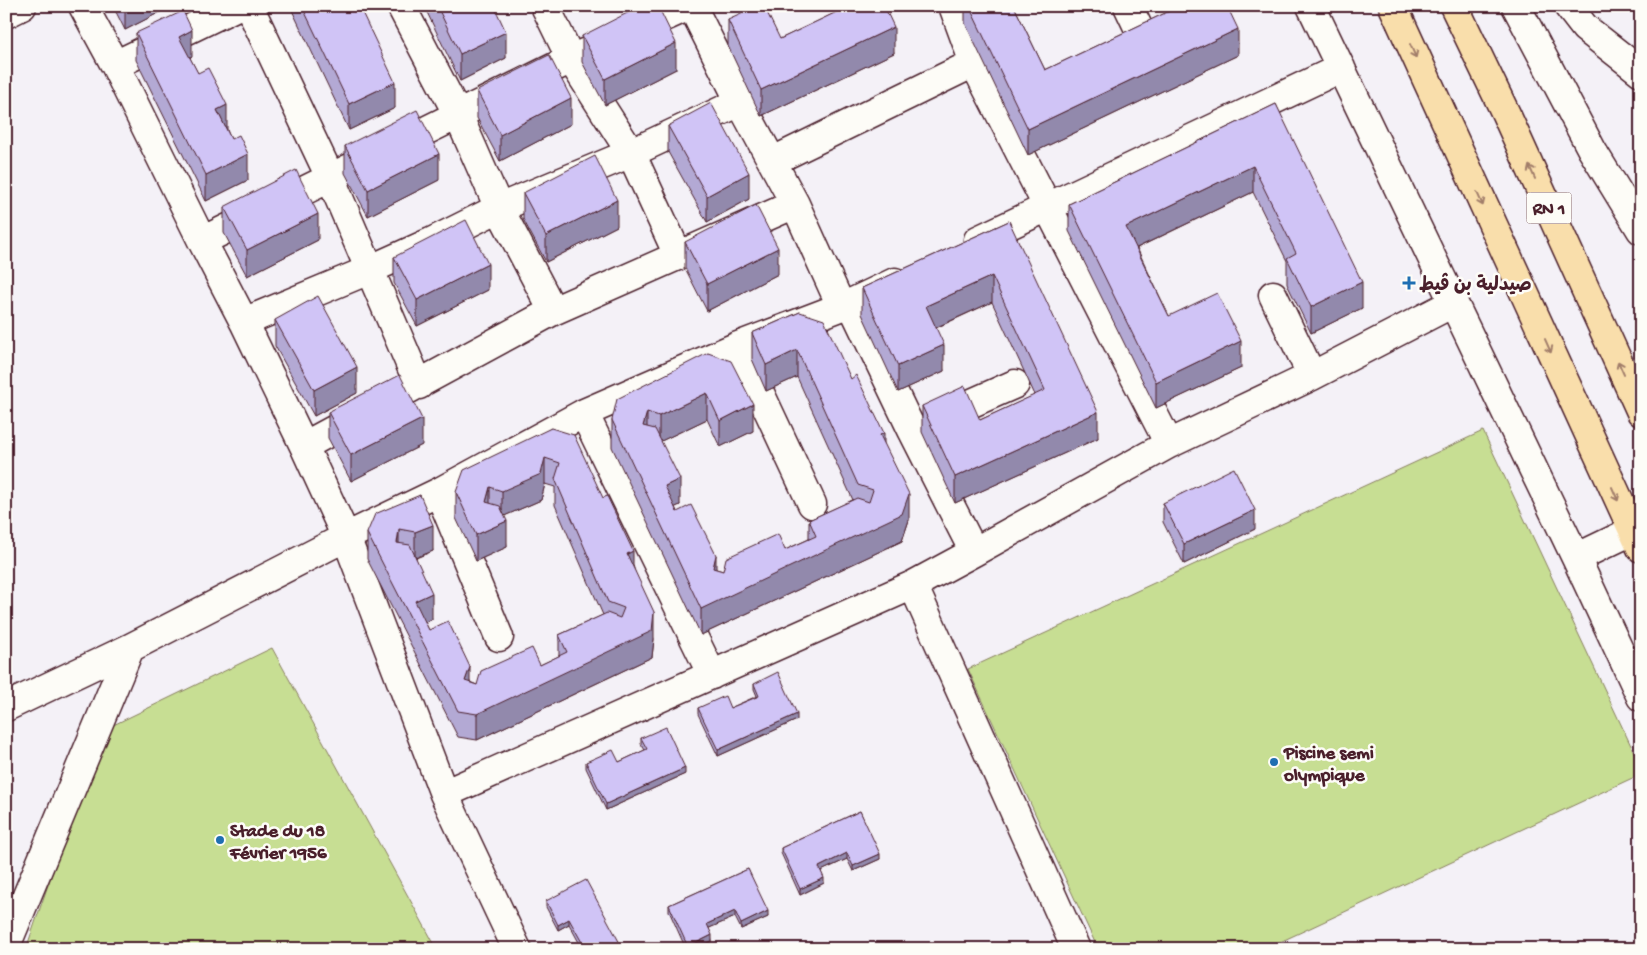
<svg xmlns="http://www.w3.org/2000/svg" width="1647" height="955" font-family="'Gochi Hand','Playpen Sans Arabic',sans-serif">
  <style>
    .green { fill: #c7de93; stroke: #887e5f }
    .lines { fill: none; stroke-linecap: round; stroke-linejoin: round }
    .minor-casing { stroke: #4a1f2b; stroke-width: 31 }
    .highway-casing { stroke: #4a1f2b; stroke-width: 31 }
    .minor { stroke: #fdfcf7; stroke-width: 28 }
    .highway { stroke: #f9deab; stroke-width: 28 }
    .wall { fill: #b3a9d4; stroke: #4a1f2b }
    .shaded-wall { fill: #9289ac; stroke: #4a1f2b }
    .building { fill: #d0c4f6; stroke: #4a1f2b }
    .oneway { stroke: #a27e6b }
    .poi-dot { fill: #1f6fb2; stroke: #fdfcf7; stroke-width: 2 }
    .labels { text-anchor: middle; stroke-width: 5; stroke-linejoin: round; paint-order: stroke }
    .shield { fill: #fdfcf7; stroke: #806168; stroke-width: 1 }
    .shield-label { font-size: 18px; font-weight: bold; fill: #4a1f2b }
    .poi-label { font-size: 19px; font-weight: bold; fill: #4a1f2b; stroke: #fdfcf7; text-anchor: start }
  </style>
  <rect width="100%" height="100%" fill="#f4f1f7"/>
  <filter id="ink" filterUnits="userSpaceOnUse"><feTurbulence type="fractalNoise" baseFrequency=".02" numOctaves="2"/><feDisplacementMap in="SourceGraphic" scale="10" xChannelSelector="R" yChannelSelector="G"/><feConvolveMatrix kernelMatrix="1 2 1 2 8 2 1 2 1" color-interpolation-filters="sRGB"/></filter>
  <g filter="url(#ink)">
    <!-- green -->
    <path class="green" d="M1483,431L1641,767V774L1265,949H1098L968,669Z
      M272,648L437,949H26L101,731Z"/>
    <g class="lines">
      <!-- minor casing -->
      <g class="minor-casing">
        <path id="minor" d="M83,6L115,65L202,241L244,322L304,446L346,537L444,794L517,949
          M249,6L330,177L419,385
          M401,6L458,115L499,208L553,311
          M545,6L571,59L631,153L678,255
          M692,6L740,102L795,204L841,306
          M953,6L974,63L1169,444
          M1128,6L1138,27
          M1311,6L1576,558L1641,697
          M1516,6L1592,150L1641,230
          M1568,6L1585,28L1641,72
          M6,14L22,6
          M115,65L237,6
          M773,161L974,63
          M978,240L1341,68
          M202,241L571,59L689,6
          M1273,295L1312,376
          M851,303L912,430L974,552
          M244,322L369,270L431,242L499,208L631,153L740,102
          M738,346L812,504
          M584,413L712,675
          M938,418L1015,384
          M304,446L553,311L795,204
          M439,492L499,637
          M1576,558L1632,531
          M6,707L130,648L346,537L439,492L584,413L738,346L851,303L895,282
          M444,794L913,585
          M6,946L130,648
          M1076,949L913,585L974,552L1169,444L1312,376L1453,303"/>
      </g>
      <!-- highway casing -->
      <g class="highway-casing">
        <path id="highway" d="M1393,6L1641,548
          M1454,6L1506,114L1641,412"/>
      </g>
      <!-- minor -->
      <use href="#minor" class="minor"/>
      <!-- highway -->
      <use href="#highway" class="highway"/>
    </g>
    <!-- wall -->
    <path class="wall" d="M113,6H172L125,30Z
      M290,6H359L395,108L349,130Z
      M424,6H494L506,58L460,81Z
      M831,6H884L894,53L761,116L728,46V20L780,39L835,13Z
      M965,6H1014L1045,70L1176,8L1175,6H1227L1238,55L1028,155L965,23Z
      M136,33L192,56L190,58L227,130L248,180L206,201L136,60Z
      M582,36L676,69L605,105L582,62Z
      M477,91L571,124L500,161L477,118Z
      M1276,104L1362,308L1311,333L1287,284V261L1253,192L1137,248L1169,316L1241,368L1156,408L1069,231V204Z
      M668,126L749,199L707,222L668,152Z
      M345,146L439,180L368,216L345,173Z
      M523,193L617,226L546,262L523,219Z
      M224,207L318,240L247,276L224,233Z
      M1009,221L1098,438L955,503L922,432V406L980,420L1035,395L992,302L936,328L944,371L898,392L862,314V288Z
      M685,242L778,274L707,311L685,268Z
      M394,257L488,290L417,326L394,283Z
      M800,312L851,379L884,444L909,520L902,541L701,635L612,447V420L708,353L753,431L720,447L707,419L661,441L680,505L675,507L677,512L716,569L723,571L785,550L809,539V520L853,500L797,377L766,391L752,359V333Z
      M275,320L357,393L314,416L275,346Z
      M328,412L422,445L351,481L328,438Z
      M551,428L633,565L654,639L652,657L477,740L458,737L367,559V533L420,495L433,551L416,558L432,619L425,622L429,630L470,682L477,685L540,665L559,656V635L603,615L555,505V487L545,484L541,500L504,516L507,547L476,561L456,518V492Z
      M1163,503L1255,529L1184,564L1163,522Z
      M754,684L797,720L718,756L698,714V708H730L757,696L754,689Z
      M641,738L685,774L606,810L586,768V762H619L645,750L641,744Z
      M860,811L880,859L853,871L847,859L821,871L824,883L800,895L781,853V848Z
      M748,869L768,917L741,929L735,917L709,928L712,941L695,949H686L669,911V905Z
      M546,901L623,949L582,948L569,924L558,930L546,907Z"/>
    <!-- shaded-wall -->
    <path class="shaded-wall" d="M125,6H172L125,30Z
      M894,27V53L761,116V90Z
      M1238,29V55L1028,155V129Z
      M192,30V56L179,63V37Z
      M506,32V58L460,81V54Z
      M676,43V69L605,105V79Z
      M395,82V108L349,130V104Z
      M571,98V124L500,161V135Z
      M227,105V131L217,110Z
      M248,154V180L206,201V175Z
      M439,154V180L368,216V190Z
      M1253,166V192L1126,253V227Z
      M749,173V199L707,222V196Z
      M617,200V226L546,262V236Z
      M318,214V240L247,276V250Z
      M778,248V274L707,311V284Z
      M488,264V290L417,326V300Z
      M992,276V302L926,332V306Z
      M1362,282V308L1311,333V307Z
      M1241,341V368L1156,408V382Z
      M944,345V371L898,392V366Z
      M797,350V377L766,391V365Z
      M357,367V393L314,416V390Z
      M707,393V419L659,442V416Z
      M753,404V431L720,447V421Z
      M647,412V438L643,426Z
      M1098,412V438L955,503V477Z
      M422,419V445L351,481V455Z
      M884,433V459L880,435Z
      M545,458V484L541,500L502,517V491Z
      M680,479V505L665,512V486Z
      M490,487V513L486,502Z
      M909,494V520L902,541L701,635V609Z
      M1255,510V529L1184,564V544Z
      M507,521V547L476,561V535Z
      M433,525V551L415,558V532Z
      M399,529V556L397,543Z
      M633,551V577L627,554Z
      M716,555V581L713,568Z
      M432,593V619L415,627V601Z
      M654,612V639L652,657L477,740V714Z
      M470,667V693L465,681Z
      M797,714V720L718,756V750Z
      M685,768V774L606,810V804Z
      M847,853V859L819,872V867Z
      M880,854V859L853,871V866Z
      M824,878V883L800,895V889Z
      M735,911V917L707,929V924Z
      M768,911V917L741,929V924Z
      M569,919V924L558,930V925Z
      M712,935V941L695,949H688V947Z"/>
    <!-- building -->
    <path class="building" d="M302,6H359L395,82L349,104Z
      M437,6H494L506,32L460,54Z
      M641,6H658L676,43L605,79L582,36Z
      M759,6H764L780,39L845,8L844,6H884L894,27L761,90L728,20Z
      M969,6H1014L1045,70L1180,6H1227L1238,29L1028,129Z
      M183,11L192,30L179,37L198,73L208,68L227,105L217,110L231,139L239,135L248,154L206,175L136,33Z
      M549,55L571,98L500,135L477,91Z
      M711,103L749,173L707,196L668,126Z
      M1276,104L1362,282L1311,307L1287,258L1296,253L1253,166L1126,227L1169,316L1217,293L1241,341L1156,382L1069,204Z
      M417,110L439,154L368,190L345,146Z
      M595,156L617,200L546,236L523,193Z
      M296,170L318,214L247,250L224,207Z
      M756,205L778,248L707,284L685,242Z
      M466,220L488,264L417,300L394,257Z
      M1009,221L1098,412L955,477L922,406L965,386L980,420L1045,390L992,276L926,306L944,345L898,366L862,288Z
      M318,296L357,367L314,390L275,320Z
      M800,312L824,320L851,379L856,375L884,433L880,435L909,494L902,514L701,609L612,420L617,399L708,353L731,361L753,404L720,421L707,393L659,416L647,412L643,426L655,429L680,479L665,486L677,512L691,505L716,555L713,568L723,571L726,558L778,534L785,550L816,536L809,520L857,498L869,502L873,490L858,485L797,350L766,365L752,333Z
      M400,375L422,419L351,455L328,412Z
      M551,428L574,435L603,498L607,496L633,551L627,554L654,612L652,631L477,714L458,711L367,533L375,514L420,495L433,525L415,532L399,529L397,543L410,545L432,593L415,601L429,630L448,621L470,667L465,681L477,685L481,671L532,648L540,665L567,652L559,635L607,613L620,618L624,608L608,602L555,479L560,463L545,458L541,474L502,491L490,487L486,502L500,506L507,521L476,535L456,492L464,470Z
      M1234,468L1255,510L1184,544L1163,503Z
      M778,672L797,714L718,750L698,708L725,696L730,708L759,696L754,684Z
      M666,727L685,768L606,804L586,762L613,750L619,762L647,749L641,738Z
      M860,811L880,854L853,866L847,853L819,867L824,878L800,889L781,848Z
      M748,869L768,911L741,924L735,911L707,924L712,935L688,947L669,905Z
      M586,880L623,949H580L584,946L569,919L558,925L546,901Z"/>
    <!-- one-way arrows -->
    <defs><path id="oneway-shaft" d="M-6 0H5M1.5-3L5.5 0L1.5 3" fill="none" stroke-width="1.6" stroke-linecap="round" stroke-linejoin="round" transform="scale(1.25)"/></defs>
    <g class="oneway">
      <use href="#oneway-shaft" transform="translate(1413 51) rotate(66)"/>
      <use href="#oneway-shaft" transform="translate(1532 172) rotate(-114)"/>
      <use href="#oneway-shaft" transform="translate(1480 199) rotate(66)"/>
      <use href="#oneway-shaft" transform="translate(1548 346) rotate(66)"/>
      <use href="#oneway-shaft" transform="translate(1621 368) rotate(-114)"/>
      <use href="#oneway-shaft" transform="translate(1615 494) rotate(66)"/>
    </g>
  </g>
  <!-- markers -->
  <g class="poi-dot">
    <path d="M1406.5 275.5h5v5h5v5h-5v5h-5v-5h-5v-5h5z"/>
    <circle cx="1274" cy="762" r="5"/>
    <circle cx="220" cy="840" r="5"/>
  </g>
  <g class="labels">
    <!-- shield labels -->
    <rect class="shield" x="1526.5" y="192.5" width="45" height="31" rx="4"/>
    <g class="shield-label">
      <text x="1549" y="214">RN 1</text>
    </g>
    <!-- poi labels -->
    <g class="poi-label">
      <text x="1419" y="290">صيدلية بن ڤيط</text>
      <text x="1284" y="758">Piscine semi<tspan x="1284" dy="22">olympique</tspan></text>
      <text x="230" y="836">Stade du 18<tspan x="230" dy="22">Février 1956</tspan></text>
    </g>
  </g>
  <!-- margin -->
  <rect width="1647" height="955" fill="none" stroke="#fdfcf7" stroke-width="25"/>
  <rect x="12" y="12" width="1622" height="930" fill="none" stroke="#4a1f2b" stroke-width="2" filter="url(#ink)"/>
</svg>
